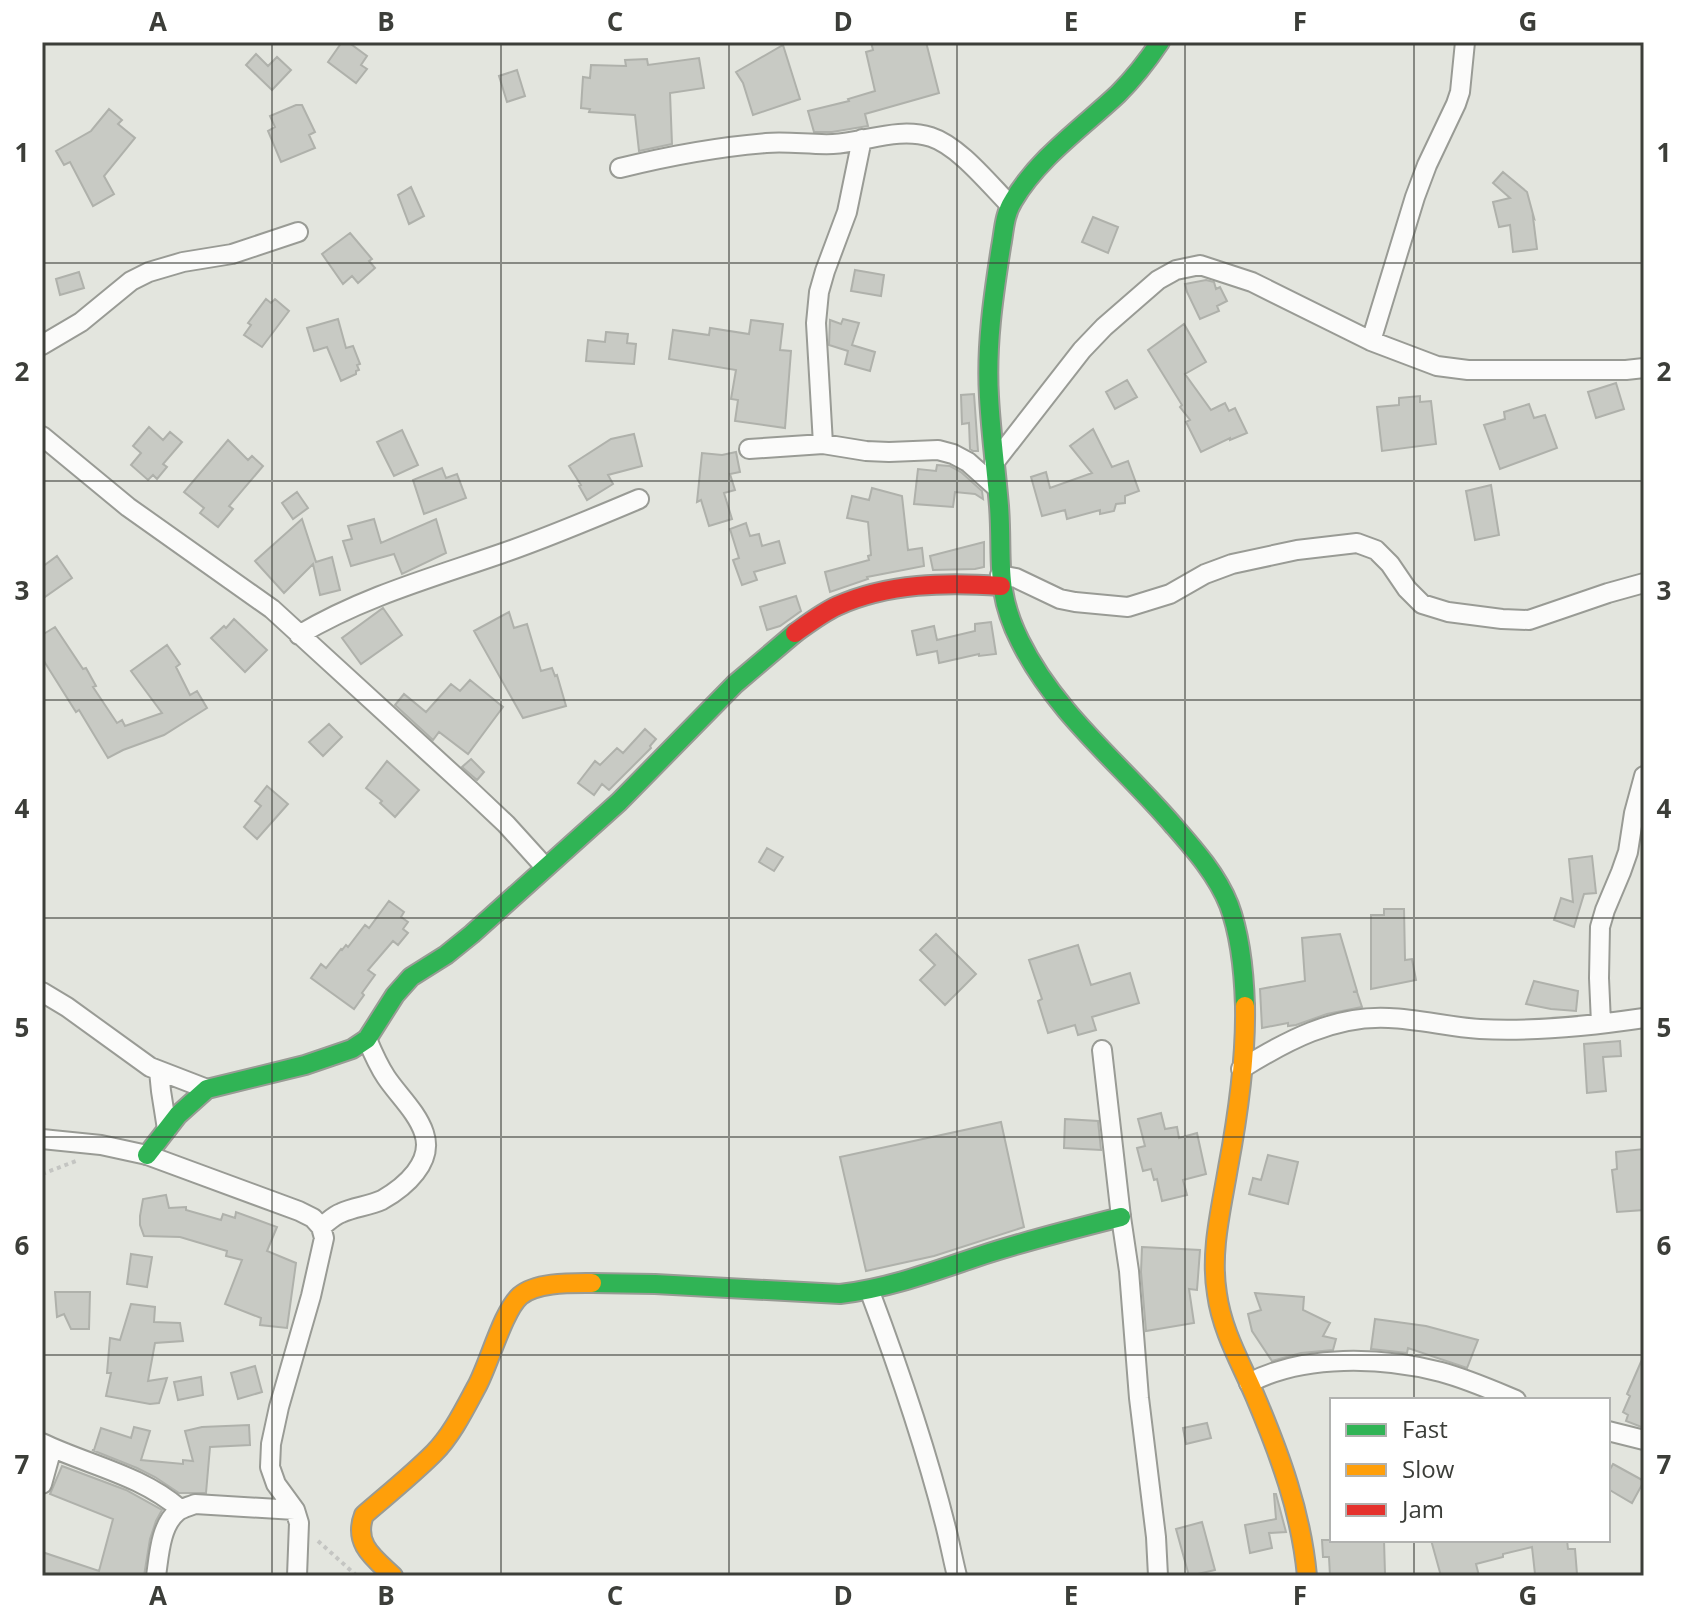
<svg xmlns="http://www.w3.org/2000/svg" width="1686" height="1618" font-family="'Open Sans',sans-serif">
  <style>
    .building { fill: #c8cac4; stroke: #afb1ab; stroke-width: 2 }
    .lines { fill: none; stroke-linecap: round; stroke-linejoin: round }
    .street-casing { stroke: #999b95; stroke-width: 22 }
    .fast-casing { stroke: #999b95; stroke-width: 22 }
    .slow-casing { stroke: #999b95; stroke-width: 22 }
    .jam-casing { stroke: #999b95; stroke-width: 22 }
    .path { stroke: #c4c5c2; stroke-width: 4; stroke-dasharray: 4 4; stroke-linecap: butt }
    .street { stroke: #fbfbfa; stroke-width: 18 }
    .fast { stroke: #30b455; stroke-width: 18 }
    .slow { stroke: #ff9f0a; stroke-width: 18 }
    .jam { stroke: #e5322d; stroke-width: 18 }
    .grid { fill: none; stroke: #3c3e39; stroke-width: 2; stroke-opacity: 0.55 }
    .neatline { fill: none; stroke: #3c3e39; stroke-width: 3 }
    .grid-label { font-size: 26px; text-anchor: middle; font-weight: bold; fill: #3c3e39 }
  </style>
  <rect width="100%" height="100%" fill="#e3e5de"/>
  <!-- building -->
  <path class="building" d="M342,42H348L367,56L361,65L367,69L356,83L328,62Z
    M871,42H926L939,93L865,114L868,126L832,132H814L808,111L849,101L848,99L875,91L866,52L873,50Z
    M783,45L800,99L753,115L743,83L736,72Z
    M256,54L268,66L277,57L291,70L272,90L246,65Z
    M699,58L704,88L670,93L672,144L639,151L635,115L589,112L590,109L581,108L583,77L590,78L591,65L626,66L625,60L647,59L648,65Z
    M517,70L525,96L507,102L499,76Z
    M296,105H302L315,132L309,135L315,148L281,162L268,131L275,127L270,116Z
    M109,109L122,120L118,124L135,138L104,176L114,194L93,206L70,162L64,165L56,151L91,131Z
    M1503,172L1527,192L1534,218L1533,217L1537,249L1513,252L1510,225L1499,227L1493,202L1510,198L1493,183Z
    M411,187L424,216L409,224L398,195Z
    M1093,217L1118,227L1108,253L1082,242Z
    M350,233L372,259L369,261L375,268L358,283L352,276L343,284L322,254Z
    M855,270L884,275L881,296L851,291Z
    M79,272L84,288L60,295L56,279Z
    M1206,280L1214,282L1216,289L1220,287L1227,301L1217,306L1219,311L1200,319L1187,292L1185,284Z
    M266,299L271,303L275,299L289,311L262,347L244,335L251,325L248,323Z
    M338,319L346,348L353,346L360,364L357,365L359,370L356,371V374L341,381L327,347L314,351L307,328Z
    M843,319L859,323L852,345L875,352L870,371L845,364L848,351L829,345L830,320L841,324Z
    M751,320L783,324L780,350L791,351L785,428L735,421L738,400L731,399L736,370L669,359L673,330L709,335L710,328L749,334Z
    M1184,324L1206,362L1185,374L1211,410L1225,403L1229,411L1235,408L1247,433L1230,440V438L1201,452L1186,422L1190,420L1180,407L1182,405L1148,350Z
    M606,332L628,334L627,343L636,344L634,364L586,361L588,340L605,342Z
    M1127,380L1137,397L1115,409L1106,392Z
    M1616,383L1624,409L1596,418L1588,392Z
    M974,394L978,451H973L970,449L969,423L962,424L961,395Z
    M1420,396V402L1431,401L1436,444L1382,451L1377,407L1399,405V398Z
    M1529,404L1534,418L1545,415L1557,448L1500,469L1484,425L1505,419L1504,412Z
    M149,427L163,440L170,432L182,442L163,464L167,467L157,479L153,475L148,480L131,465L141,453L133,446Z
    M1093,429L1112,467L1128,461L1139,491L1125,496V503L1116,504L1114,511L1100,514V510L1067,519L1065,510L1042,516L1031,477L1046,472L1050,488L1092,473L1070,446Z
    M402,430L418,465L394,476L377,442Z
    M634,434L642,466L608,475L613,484L587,500L579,486L581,485L569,466L611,439Z
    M228,440L248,460L252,456L263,466L229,506L233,509L218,527L200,513L204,508L184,492Z
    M736,452L740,472L730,474L735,490L724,493L732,519L709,526L701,500L697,502L702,453L722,455Z
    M937,465L950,466L961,472L982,491L983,499L975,494L955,492L953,507L914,504L918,469L936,471Z
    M442,468L446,478L457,474L466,498L424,514L413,480Z
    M1491,485L1499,535L1475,540L1466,491Z
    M872,488L902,496L908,550L922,548L924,566L867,577L868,579L830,592L825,572L869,560L868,556L871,555L868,522L847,518L852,496L869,500Z
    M297,492L308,508L293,519L282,503Z
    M302,519L316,562L332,557L340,590L320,595L313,564L284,593L255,561Z
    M374,519L381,543L436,519L446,553L402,574L394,554L351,566L343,541L352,539L348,526Z
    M746,523L750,536L759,534L762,546L779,541L785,563L754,572L757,580L742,585L733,560L739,558L730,529Z
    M984,542V567L975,569L933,570L930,556Z
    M57,556L72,578L42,599V567Z
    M796,596L801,611L780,626L767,630L760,607Z
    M383,608L402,635L361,664L342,638Z
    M509,612L514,628L527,624L541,671L552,668L555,676L557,675L566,706L523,718L474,631Z
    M234,619L267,650L245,672L211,638L224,626L226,628Z
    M991,622L996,654L979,656V654L939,663L937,651L917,655L912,631L934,626L937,640L975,631V624Z
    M55,627L83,669L86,668L96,686L93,687L117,723L122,720L125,726L162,713L131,671L167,645L180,664L176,667L190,695L197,691L207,708L164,735L123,750L108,758L79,710L76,712L42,658V635Z
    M470,680L503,707L468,754L439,732L433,740L395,705L404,694L426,712L451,684L460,691Z
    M329,724L342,737L323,756L309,742Z
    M645,729L656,739L650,746L651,748L609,790L602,784L594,795L578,783L595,761L600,765L617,748L623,753Z
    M471,759L484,772L477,780L462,767Z
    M387,761L419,790L395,817L380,803L382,801L366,788Z
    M267,786L288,804L257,839L244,827L261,806L255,801Z
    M767,848L783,857L774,871L759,862Z
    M1592,856L1596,893L1584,894L1574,927L1554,920L1561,898L1573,902L1569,859Z
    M389,901L404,912L401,917L408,922L403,929L408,933L398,945L393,941L368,970L375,975L362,993L364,995L354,1009L311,978L321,964L326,968L341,949L342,950L346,945L348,947L365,925L369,928Z
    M1384,909H1404L1405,960L1412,959L1416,980L1371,989V915H1384Z
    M936,934L976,974L945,1005L920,980L935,965L920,950Z
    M1340,934L1357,991L1353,992H1357L1362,1007L1327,1014L1296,1025L1288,1026V1023L1262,1028L1260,989L1305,981L1302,938Z
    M1078,945L1091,985L1130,973L1139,1003L1092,1017L1096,1030L1078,1035L1075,1025L1048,1033L1038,1001L1042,999L1029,960Z
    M1534,981L1578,991L1576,1011L1551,1009L1526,1004Z
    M1620,1041L1621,1056L1603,1057L1606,1091L1587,1093L1584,1044Z
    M1161,1113L1165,1129L1177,1127L1179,1138L1197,1133L1206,1174L1183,1180L1187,1195L1162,1201L1157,1179L1154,1180L1151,1169L1143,1171L1137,1148L1145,1146L1138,1119Z
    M1065,1119L1098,1121L1101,1150L1064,1148Z
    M1001,1122L1024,1227L934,1256L866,1271L840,1157Z
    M1644,1149V1210L1617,1212L1612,1170L1617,1169L1616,1152Z
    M1268,1155L1298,1162L1288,1204L1249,1194L1253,1178L1261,1180Z
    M166,1195L169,1208L186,1207V1210L221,1220L223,1214L235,1218L236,1212L277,1227L267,1251L296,1263L287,1328L260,1325L261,1318L225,1304L242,1260L226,1256L227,1251L180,1237L144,1236L140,1225V1216L143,1199Z
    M1142,1247L1200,1250L1197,1290L1189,1289L1194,1323L1146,1331L1141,1272Z
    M131,1254L152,1257L147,1287L127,1284Z
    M55,1292H90L89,1329H71L64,1314L57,1317Z
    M1255,1293L1304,1297L1303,1310L1330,1323L1323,1336L1336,1339L1333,1350L1301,1353L1272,1361L1252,1331L1248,1314L1261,1310Z
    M131,1304L155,1307L154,1322L180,1323L183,1341L155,1343L148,1381L167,1378L159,1403L150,1404L106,1396L111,1373H107L110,1338L120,1340Z
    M1375,1319L1426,1326L1478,1340L1467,1368L1408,1348L1407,1353L1371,1349Z
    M1644,1355V1428L1626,1421L1628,1415L1623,1412L1630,1396L1627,1394Z
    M255,1366L262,1392L238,1399L231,1373Z
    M201,1377L203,1395L178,1400L174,1382Z
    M1207,1423L1211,1438L1186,1444L1183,1428Z
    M249,1425L250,1445L210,1447L206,1493H179L155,1477L137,1468L92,1450H94L101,1428L131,1438L134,1427L150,1431L141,1460L183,1464V1460L193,1461L185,1431L202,1427Z
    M1613,1464L1644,1481L1632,1503L1608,1489V1473Z
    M62,1466L126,1490L162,1510L156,1521L150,1539L144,1576H42V1552L99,1571L113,1519L50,1494Z
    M1274,1494H1276L1286,1532L1269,1533L1272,1548L1250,1553L1245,1525L1276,1519Z
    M1202,1522L1215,1570L1189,1576L1176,1529Z
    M1322,1540H1384L1385,1574L1330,1576L1329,1557H1323Z
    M1431,1540H1567L1568,1549H1575L1577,1574L1538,1576V1574H1535L1532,1547L1503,1554V1557L1476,1564L1479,1576H1441Z"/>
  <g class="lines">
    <!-- street casing -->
    <g class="street-casing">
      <path id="street" d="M620,168C668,156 717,147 766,143C788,141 811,145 833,144C866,142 898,127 931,137C959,146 989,184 1010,205
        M1371,341L1415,197L1427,165L1456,104L1460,92L1465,42
        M42,345L81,322L131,281L149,272L183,262L232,254L298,232
        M42,436L128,507L272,609L471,791L506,824L545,867
        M823,444L816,323L819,292L825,271L847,212L862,139
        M749,449L823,444L866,451L889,452L938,450L953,454L968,462L996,487
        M994,463L1082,350L1104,327L1158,280L1176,270L1200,265L1252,282L1371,341L1437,366L1468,370H1626L1644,368
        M1000,575L1016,578L1060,599L1075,602L1128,607L1170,594L1205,574L1232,564L1297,550L1357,543L1376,550L1390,564L1407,589L1422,604L1448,612L1502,619L1529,620L1608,593L1644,583
        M299,635C362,597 434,577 503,553C549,537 594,518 639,499
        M42,992L67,1007L150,1067L207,1089
        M1601,1023L1599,978L1600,927L1605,910L1621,872L1628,852L1634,813L1644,776
        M1102,1050L1121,1217L1129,1271L1139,1398L1156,1537L1158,1576
        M1241,1069C1286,1041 1334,1015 1389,1018C1419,1019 1449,1027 1480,1029C1535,1032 1590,1026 1644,1018
        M159,1071L161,1091L167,1129
        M42,1139L101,1145L147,1155L299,1211L313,1218L321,1227L324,1238L311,1296L279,1407L271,1444L270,1467L276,1484L295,1510L299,1523L297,1576
        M321,1227C328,1222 333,1216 341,1213C354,1207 369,1206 382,1200C405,1187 434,1162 424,1133C417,1112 398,1095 386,1077C378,1065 372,1051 367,1039
        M870,1292C899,1369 926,1448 946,1528C950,1544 953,1560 957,1576
        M1249,1383C1304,1354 1382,1357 1441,1372C1467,1379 1492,1390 1516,1400
        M1608,1431L1644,1440
        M42,1443C88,1465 141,1475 180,1509
        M42,1484L52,1448
        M156,1576C159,1557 160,1526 177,1512C182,1508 188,1507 195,1504L295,1510"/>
    </g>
    <!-- fast casing -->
    <g class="fast-casing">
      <path id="fast" d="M1160,42C1148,60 1134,78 1118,94C1083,127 1038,158 1013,201C1004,215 1004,232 1001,247C993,298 986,346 989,397C991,434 996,470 999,506C1003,559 994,590 1020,641C1056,714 1122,765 1174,826C1195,850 1217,875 1229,905C1241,937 1244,972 1245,1006
        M147,1155L178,1115L207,1089L305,1065L352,1049L367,1039L395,995L411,977L446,955L472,934L619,802L735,684L795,633
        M592,1283L655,1284L840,1294C892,1288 940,1269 989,1253C1033,1239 1077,1228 1121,1217"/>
    </g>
    <!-- slow casing -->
    <g class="slow-casing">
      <path id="slow" d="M1245,1006C1246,1060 1238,1115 1228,1168C1221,1210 1210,1252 1217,1294C1222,1331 1241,1363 1255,1396C1280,1455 1301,1512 1307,1576
        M393,1576C374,1558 353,1544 364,1515C387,1495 412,1475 434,1453C452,1435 465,1408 477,1386C489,1364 503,1311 520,1296C536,1282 571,1283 592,1283"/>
    </g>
    <!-- jam casing -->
    <g class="jam-casing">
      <path id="jam" d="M795,633C809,623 822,613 837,606C888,583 946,582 1001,586"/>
    </g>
    <!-- path -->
    <path class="path" d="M42,1174L76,1161
      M318,1541L357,1576"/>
    <!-- street -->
    <use href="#street" class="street"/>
    <!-- fast -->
    <use href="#fast" class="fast"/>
    <!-- slow -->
    <use href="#slow" class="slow"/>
    <!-- jam -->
    <use href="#jam" class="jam"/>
  </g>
  <!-- grid -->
  <path class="grid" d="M272,42V1576M501,42V1576M729,42V1576M957,42V1576M1185,42V1576M1414,42V1400M42,263H1644M42,481H1644M42,700H1644M42,918H1644M42,1137H1644M42,1355H1644M1414,1540V1576"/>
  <!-- border -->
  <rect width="1686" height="1618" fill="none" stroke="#ffffff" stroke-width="88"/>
  <!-- legend -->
  <rect x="1330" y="1398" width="280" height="144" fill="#ffffff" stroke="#b1b2b0" stroke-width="2"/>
  <rect x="1346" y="1424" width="40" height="12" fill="#30b455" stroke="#b1b2b0" stroke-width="2"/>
  <text x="1402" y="1438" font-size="24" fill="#3c3e39">Fast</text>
  <rect x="1346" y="1464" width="40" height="12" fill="#ff9f0a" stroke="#b1b2b0" stroke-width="2"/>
  <text x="1402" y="1478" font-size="24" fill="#3c3e39">Slow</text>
  <rect x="1346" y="1504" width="40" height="12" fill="#e5322d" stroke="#b1b2b0" stroke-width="2"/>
  <text x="1402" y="1518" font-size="24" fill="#3c3e39">Jam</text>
  <rect x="44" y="44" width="1598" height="1530" class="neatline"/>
  <g class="grid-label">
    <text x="158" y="31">A</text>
    <text x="386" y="31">B</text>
    <text x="615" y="31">C</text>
    <text x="843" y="31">D</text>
    <text x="1071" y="31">E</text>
    <text x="1300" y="31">F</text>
    <text x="1528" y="31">G</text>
    <text x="22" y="162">1</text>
    <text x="1664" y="162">1</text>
    <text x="22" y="381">2</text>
    <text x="1664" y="381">2</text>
    <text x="22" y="600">3</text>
    <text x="1664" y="600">3</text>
    <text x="22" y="818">4</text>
    <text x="1664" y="818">4</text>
    <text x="22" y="1037">5</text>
    <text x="1664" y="1037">5</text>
    <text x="22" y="1255">6</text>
    <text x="1664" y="1255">6</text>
    <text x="22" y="1474">7</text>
    <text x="1664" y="1474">7</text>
    <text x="158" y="1605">A</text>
    <text x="386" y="1605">B</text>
    <text x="615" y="1605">C</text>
    <text x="843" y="1605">D</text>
    <text x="1071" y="1605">E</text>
    <text x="1300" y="1605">F</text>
    <text x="1528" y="1605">G</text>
  </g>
</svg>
